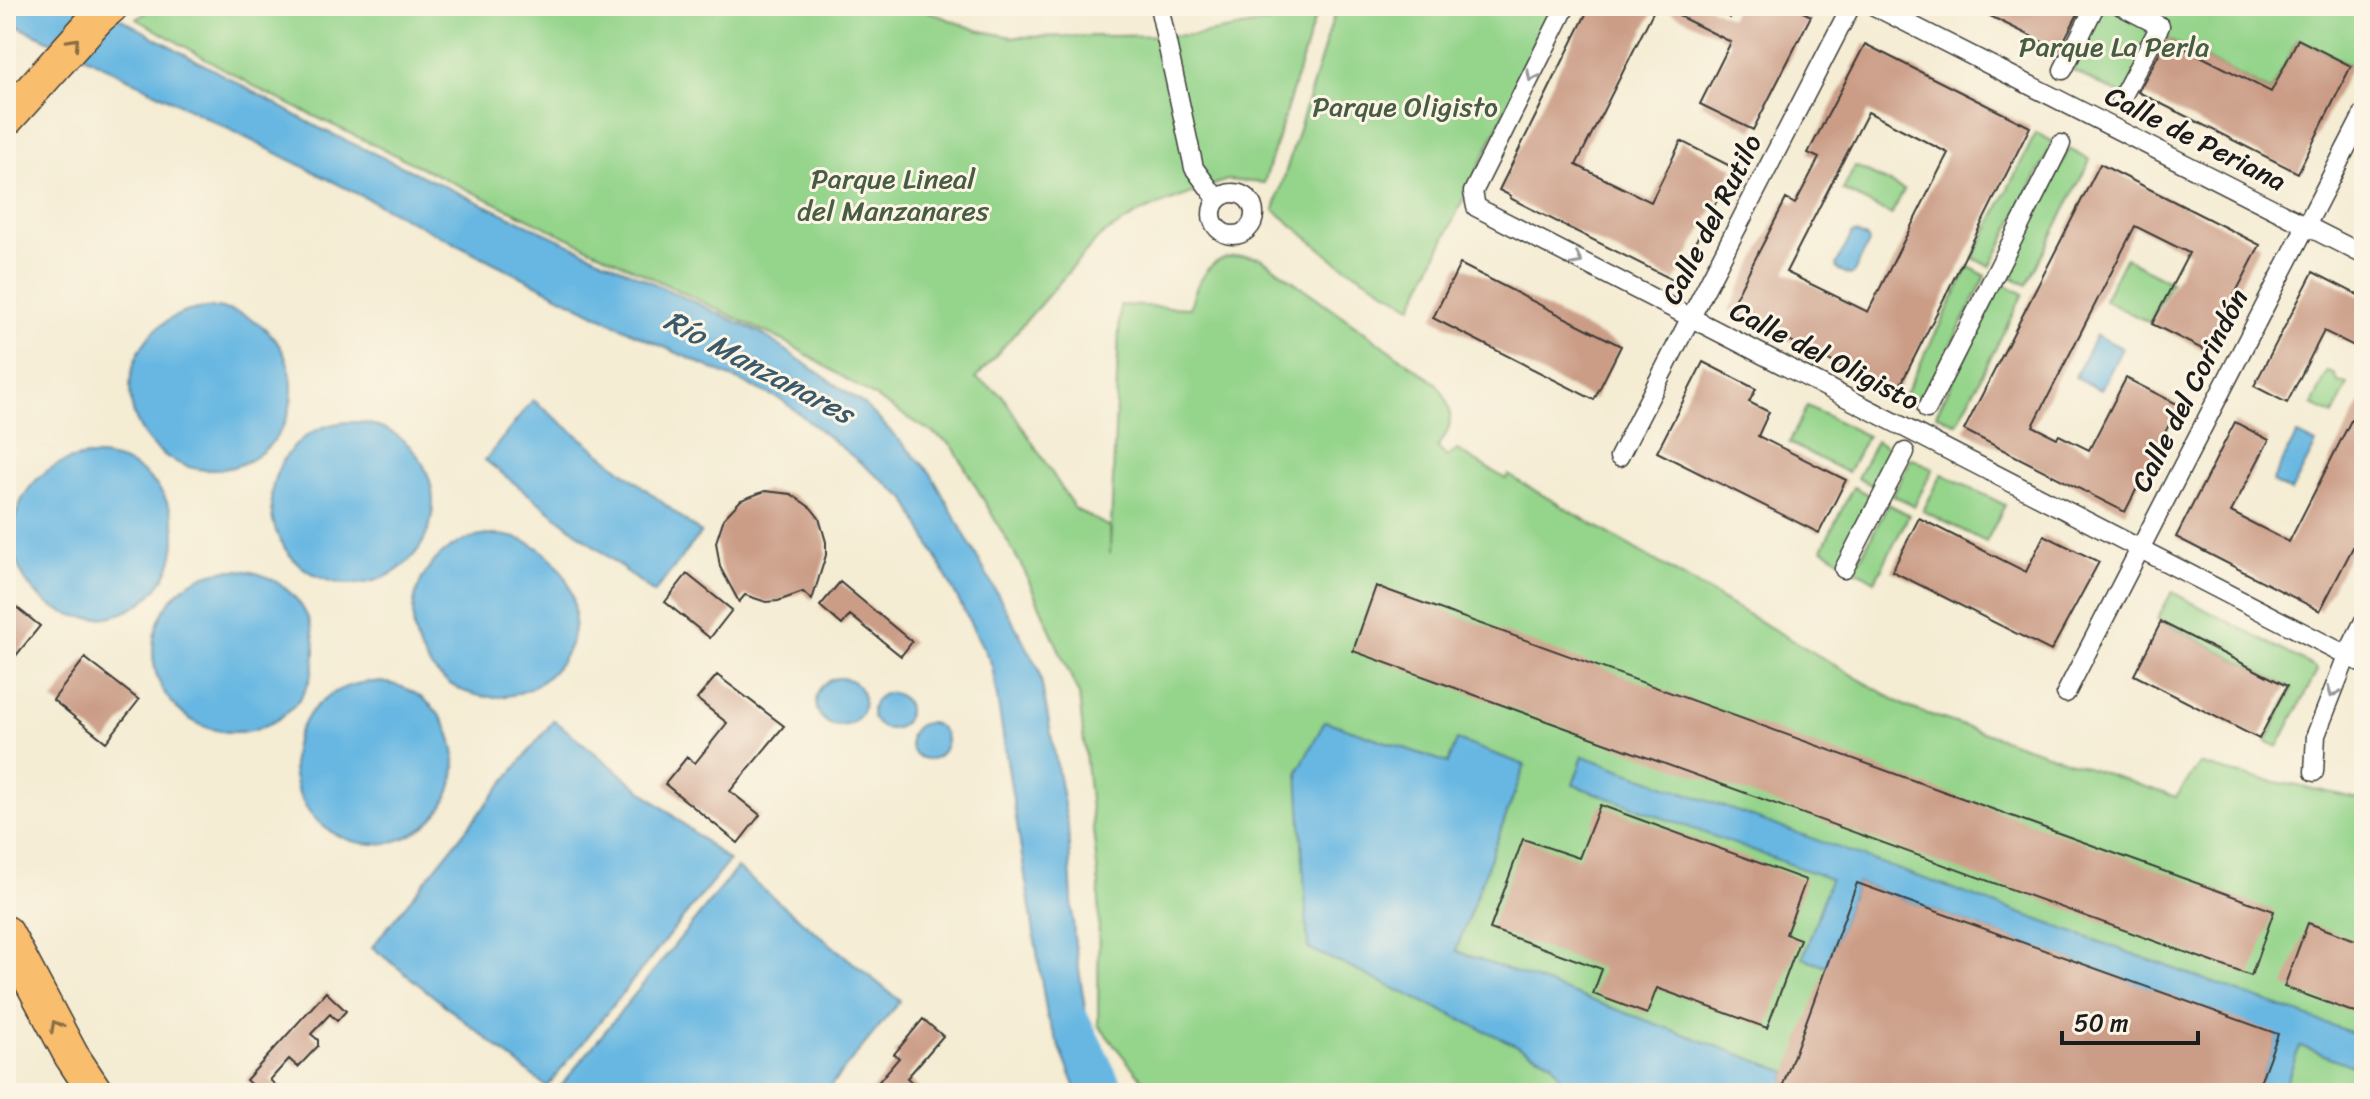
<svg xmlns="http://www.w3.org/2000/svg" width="2370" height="1099" font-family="Sriracha,sans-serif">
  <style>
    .green { fill: #94d48b; stroke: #587854; stroke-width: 2 }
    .water { fill: #68b7e2; stroke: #426a7f; stroke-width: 2 }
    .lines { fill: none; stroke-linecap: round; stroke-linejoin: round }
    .river { stroke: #68b7e2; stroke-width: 32 }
    .building { fill: #cb9d87; fill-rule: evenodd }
    .street-casing { stroke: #3c3b37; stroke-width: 21 }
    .highway-casing { stroke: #3c3b37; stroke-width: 37 }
    .street { stroke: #fff; stroke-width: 18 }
    .highway { stroke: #f9be6d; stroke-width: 34 }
    .rail { stroke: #1c1c1c; stroke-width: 5; stroke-dasharray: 12 6; stroke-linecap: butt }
    .oneway { stroke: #8a6d44 }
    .oneway2 { stroke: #999 }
    .labels { text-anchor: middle; stroke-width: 6; stroke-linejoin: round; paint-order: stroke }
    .park-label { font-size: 28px; fill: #465c43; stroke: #fcf5e5 }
    .street-label { font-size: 28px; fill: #1c1c1c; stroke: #fcf5e5 }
    .water-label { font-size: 30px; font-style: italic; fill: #3a5a6b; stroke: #fcf5e5 }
  </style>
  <rect width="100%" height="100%" fill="#fcf5e5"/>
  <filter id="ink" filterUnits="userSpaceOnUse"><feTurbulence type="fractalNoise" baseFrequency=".0125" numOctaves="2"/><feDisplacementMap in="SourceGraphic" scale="16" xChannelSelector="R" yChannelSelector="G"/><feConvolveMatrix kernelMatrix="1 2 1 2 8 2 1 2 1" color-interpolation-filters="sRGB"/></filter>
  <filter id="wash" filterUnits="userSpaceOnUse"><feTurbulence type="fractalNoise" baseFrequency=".006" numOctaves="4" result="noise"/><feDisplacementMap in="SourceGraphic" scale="32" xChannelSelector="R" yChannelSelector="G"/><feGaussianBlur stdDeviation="1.8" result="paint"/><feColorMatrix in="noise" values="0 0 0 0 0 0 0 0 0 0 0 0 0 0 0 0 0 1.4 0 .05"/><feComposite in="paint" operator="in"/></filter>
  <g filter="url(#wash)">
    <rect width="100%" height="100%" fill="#f4ecd3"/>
    <!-- green -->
    <path class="green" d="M155,6H913L977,30L1012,37L1196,35L1316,14L1264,183L1227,180L1141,212L1099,237L976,378L1002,395L1075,509L1110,527V554L1120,305L1190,308C1200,266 1218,250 1261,258L1437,384C1453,404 1456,427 1437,447L1447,457L1457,450L1506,479L1508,475L1907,707L2176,797L2200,764C2254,782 2310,785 2364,801V1093H1153L1098,1025L1099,886L1079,695L1024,570L952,445L786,342L268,94L137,19Z
      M1337,6H1556L1412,306L1336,261L1274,210Z
      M2087,6H2364V62L2359,70L2298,39L2271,92L2163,37L2131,100L2073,71Z
      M2036,133L2054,142L1990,267L1973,258Z
      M2069,149L2090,160L2027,285L2005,274Z
      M1855,166L1904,190L1891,215L1843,190Z
      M2125,258L2171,282L2150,323L2104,300Z
      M1969,267L1986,276L1920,406L1903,398Z
      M2002,283L2023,294L1957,424L1936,414Z
      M2328,371L2335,375L2338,382L2348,384L2333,415L2312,405Z
      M1807,406L1867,436L1848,473L1789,443Z
      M1876,441L1897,452L1879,489L1857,478Z
      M1911,458L1933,469L1914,506L1893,495Z
      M1942,474L2005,505L1986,542L1923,511Z
      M1853,487L1874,497L1842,561L1822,549Z
      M1888,504L1909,515L1875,581L1855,569Z
      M2172,592L2316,668L2317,671L2278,747L2266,741L2292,689L2157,619Z"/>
    <!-- water -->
    <path class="water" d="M6,6H98L319,128L761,333L865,405L930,472L1039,669L1068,826L1074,937L1093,1060L1101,1078L1119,1093H1078L1047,1016L992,665L906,499L782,400L635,334L90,59L6,21Z
      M1856,233L1868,239L1869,243L1853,274L1850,275L1837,269L1836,265L1852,234Z
      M130 389a81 81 0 1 1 162 0a81 81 0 1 1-162 0Z
      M2096,335L2122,348L2101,390L2075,377Z
      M533,400L701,533L654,593L485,460Z
      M271 503a81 81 0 1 1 162 0a81 81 0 1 1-162 0Z
      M2297,434L2316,444L2291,492L2272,482Z
      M13 537a81 81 0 1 1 162 0a81 81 0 1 1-162 0Z
      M413 616a81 81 0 1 1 162 0a81 81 0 1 1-162 0Z
      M153 651a81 81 0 1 1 162 0a81 81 0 1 1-162 0Z
      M816 702a24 24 0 1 1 48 0a24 24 0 1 1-48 0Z
      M293 763a81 81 0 1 1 162 0a81 81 0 1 1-162 0Z
      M872 711a18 18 0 1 1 36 0a18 18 0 1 1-36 0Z
      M554,720L729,861L547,1087L372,947Z
      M1325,721L1448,763L1457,740L1525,765L1456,951L1788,1072L1780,1093H1661C1646,1083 1639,1090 1624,1093C1607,1096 1586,1093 1569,1093L1552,1062L1308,948L1298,771Z
      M910 741a18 18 0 1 1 36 0a18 18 0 1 1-36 0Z
      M1583,756L2364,1037V1070L2300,1046L2282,1093H2256L2277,1035L1857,883L1827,966L1803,958L1830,879L1573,785Z
      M737,868L900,1001L825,1093H555Z"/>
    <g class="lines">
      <!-- river -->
      <path class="river" d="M1074,1021L1109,1093"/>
    </g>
    <g id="blocks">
      <!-- building -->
      <path class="building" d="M1590,6H1656L1576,165L1651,202L1681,141L1734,168L1675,281L1510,198L1511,196L1499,190Z
        M1659,6H1707L1730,18L1736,6H1791L1811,16L1753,130L1700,104L1731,42Z
        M1970,6H2082L2059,50Z
        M2167,39L2271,92L2298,39L2351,66L2298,173L2138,92Z
        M1865,44L2030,127L1896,394L1729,310L1786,199L1795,204L1819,158L1808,153ZM1868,112L1948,153L1868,312L1786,272Z
        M2100,164L2260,245L2206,351L2152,324L2189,253L2135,226L2033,426L2057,438L2059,435L2089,450L2126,378L2179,405L2125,512L1964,430Z
        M1460,264L1621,346L1594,400L1433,318Z
        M2313,272L2364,298V351L2324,331L2287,403L2254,386Z
        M1703,362L1756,389L1749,402L1769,412L1758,436L1846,480L1819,533L1657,452Z
        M2364,395V526L2320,611L2176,537L2235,422L2269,440L2231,512L2289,542Z
        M765,491L791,494L811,508L819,518L826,542V555L812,600L803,592L778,601L766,602L745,595L739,602L720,567L716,542L724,518L741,500Z
        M1919,518L2026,572L2044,535L2099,562L2051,651L1892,571Z
        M687,574L732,610L710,638L665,602Z
        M840,582L912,642L901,656L850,615L842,625L820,606Z
        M1376,586L2274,911L2251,976L1353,651Z
        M6,599L40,626L6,668Z
        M2161,622L2287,686L2259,739L2134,675Z
        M85,658L139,700L106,742L53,700Z
        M717,675L784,726L730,791L760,815L738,843L665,784L687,757L695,763L727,723L697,699Z
        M1600,805L1806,880L1786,934L1800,939L1767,1028L1657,988L1647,1014L1593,994L1602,969L1490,929L1523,839L1579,858Z
        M1857,883L2278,1034L2256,1093H1780Z
        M2308,923L2364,943V1016L2284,987Z
        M326,992L346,1011L337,1021L330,1014L311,1034L318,1040V1046L298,1067L289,1059L270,1080L284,1093H260L246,1080Z
        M923,1019L943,1036L907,1078L925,1093H869L899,1058L894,1054Z"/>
    </g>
  </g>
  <g filter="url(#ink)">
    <use href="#blocks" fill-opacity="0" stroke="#3c3b37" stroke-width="2"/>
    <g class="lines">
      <!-- street casing -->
      <g class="street-casing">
        <path id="street" d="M1159,6L1194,168L1217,199
          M1566,6L1473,192L1476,207L2364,664
          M1874,6L2364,255
          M2121,6L2160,26L2121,99
          M2063,70L2095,6
          M1212 214a21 21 0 1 1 42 0a21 21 0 1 1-42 0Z
          M1927,409L2061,144
          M1619,457L1851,6
          M1844,569L1905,452
          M2066,693L2364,113
          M2314,772L2316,735L2348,653L2364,621"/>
      </g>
      <!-- highway casing -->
      <g class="highway-casing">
        <path id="highway" d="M6,119L97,18L111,6
          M6,933L71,1055L96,1093"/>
      </g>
      <!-- street -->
      <use href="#street" class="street"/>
      <!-- highway -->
      <use href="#highway" class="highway"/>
      <!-- rail -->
      <path class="rail" d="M6,1028L13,1040"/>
    </g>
    <!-- one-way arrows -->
    <defs><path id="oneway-chevron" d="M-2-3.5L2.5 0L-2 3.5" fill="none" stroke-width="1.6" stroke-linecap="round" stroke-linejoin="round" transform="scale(2)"/></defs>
    <g class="oneway">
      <use href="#oneway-chevron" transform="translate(74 43) rotate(-47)"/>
      <use href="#oneway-chevron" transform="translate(56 1026) rotate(-118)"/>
    </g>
    <g class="oneway2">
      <use href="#oneway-chevron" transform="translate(1532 76) rotate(117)"/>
      <use href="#oneway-chevron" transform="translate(1577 260) rotate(27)"/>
      <use href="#oneway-chevron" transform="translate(2333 692) rotate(112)"/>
    </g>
  </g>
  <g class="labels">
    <!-- park labels -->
    <g class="park-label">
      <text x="2114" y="56">Parque La Perla</text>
      <text x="1405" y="116">Parque Oligisto</text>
      <text x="893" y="188">Parque Lineal<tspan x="893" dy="32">del Manzanares</tspan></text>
    </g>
    <!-- street labels -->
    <g class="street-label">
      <text transform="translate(2196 138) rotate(27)" y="10">Calle de Periana</text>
      <text transform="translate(1711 219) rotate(-63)" y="10">Calle del Rutilo</text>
      <text transform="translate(1825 355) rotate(27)" y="10">Calle del Oligisto</text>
      <text transform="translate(2189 390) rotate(-63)" y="10">Calle del Corindón</text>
    </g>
    <!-- water labels -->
    <g class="water-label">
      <text transform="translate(759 367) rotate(28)" y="10">Río Manzanares</text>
    </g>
  </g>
  <!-- margin -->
  <rect width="2370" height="1099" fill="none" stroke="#fcf5e5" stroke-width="32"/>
  <!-- scale -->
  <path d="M2062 1031v12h136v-12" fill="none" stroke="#1c1c1c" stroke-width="4"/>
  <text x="2074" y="1031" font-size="24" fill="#1c1c1c" stroke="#fcf5e5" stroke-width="6" paint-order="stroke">50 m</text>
</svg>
